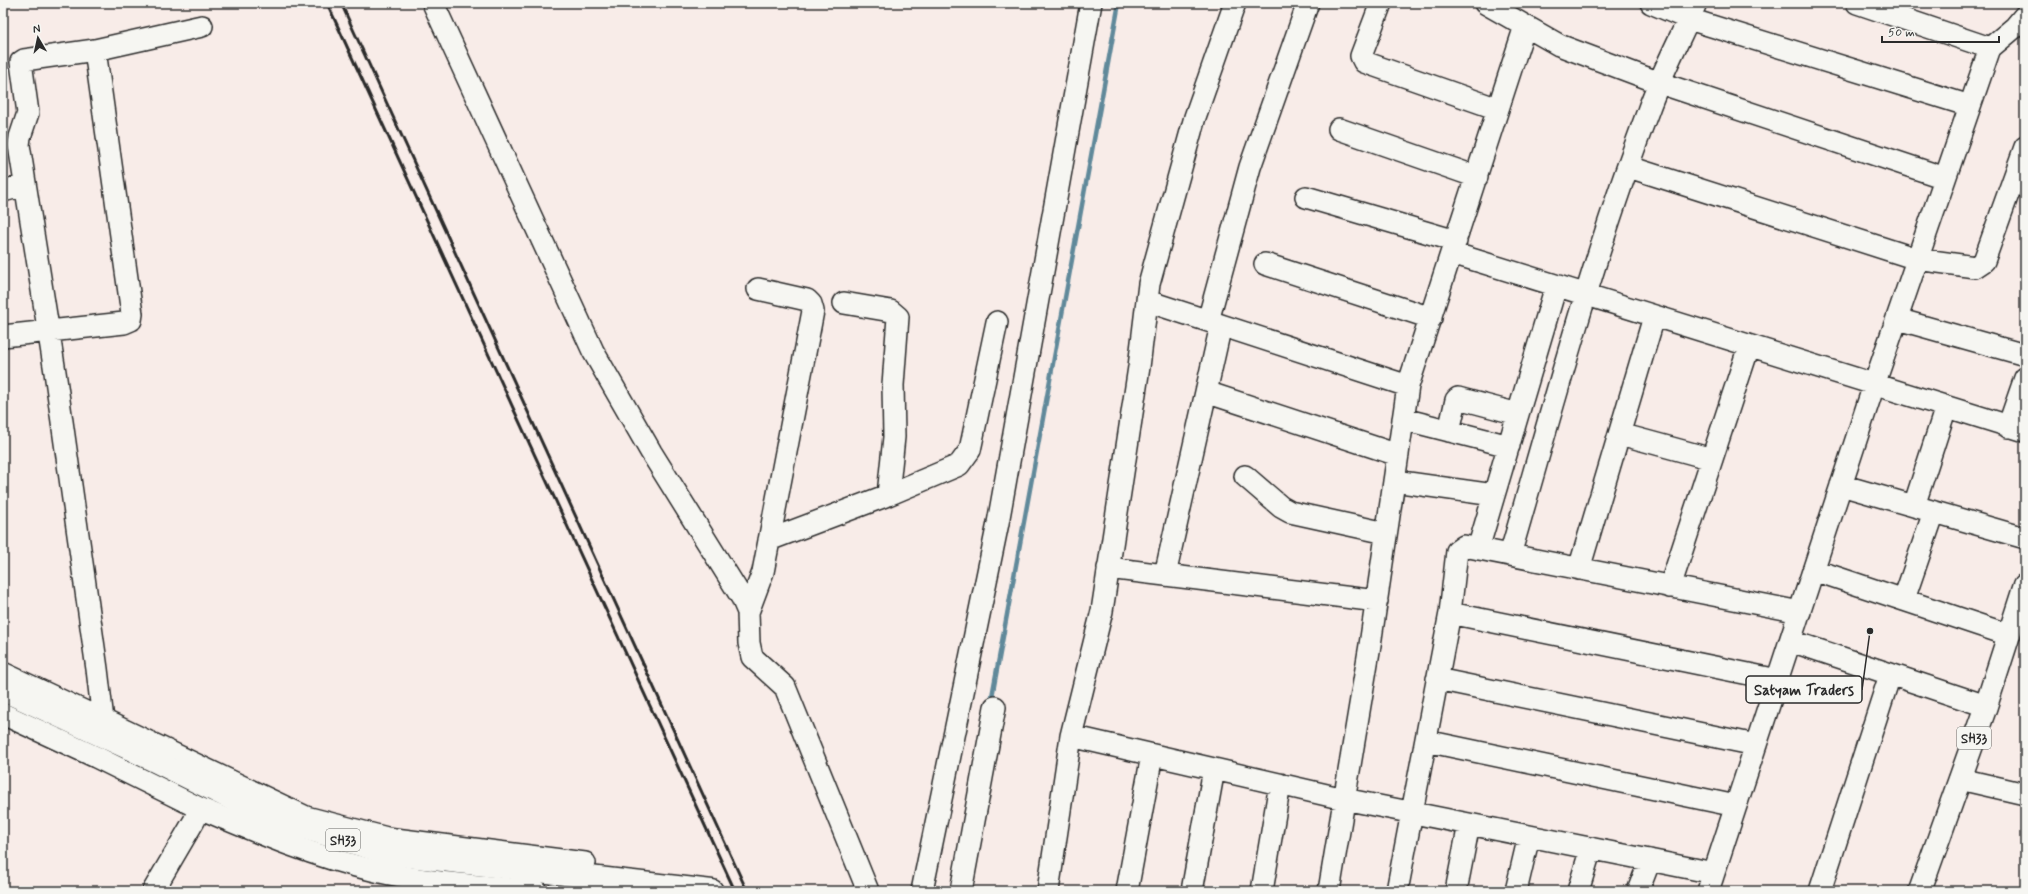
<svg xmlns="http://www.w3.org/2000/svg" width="2028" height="894" font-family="Mynerve,sans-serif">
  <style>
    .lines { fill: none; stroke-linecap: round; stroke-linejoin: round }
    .stream { stroke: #60899a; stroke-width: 4.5 }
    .minor-casing { stroke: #2b2b2b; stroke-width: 24 }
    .major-casing { stroke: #2b2b2b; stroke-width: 25 }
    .minor { stroke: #f6f6f2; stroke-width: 21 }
    .major { stroke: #f6f6f2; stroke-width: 22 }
    .rail { stroke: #2b2b2b; stroke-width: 3 }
    .labels { text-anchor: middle; stroke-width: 3.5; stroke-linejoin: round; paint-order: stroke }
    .shield { fill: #f6f6f2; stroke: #686867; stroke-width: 1 }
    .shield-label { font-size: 13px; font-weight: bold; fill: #2b2b2b }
    .leader { fill: none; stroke: #2b2b2b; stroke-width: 1.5 }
    .callout-dot { fill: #2b2b2b; stroke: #f6f6f2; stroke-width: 1.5 }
    .callout { fill: #f6f6f2; stroke: #2b2b2b; stroke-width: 1.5 }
    .callout-label { font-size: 15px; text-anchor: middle; font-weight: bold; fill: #2b2b2b }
  </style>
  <rect width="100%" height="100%" fill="#f8ece8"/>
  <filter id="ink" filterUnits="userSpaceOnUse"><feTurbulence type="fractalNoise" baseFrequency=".025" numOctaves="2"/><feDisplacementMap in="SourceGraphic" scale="8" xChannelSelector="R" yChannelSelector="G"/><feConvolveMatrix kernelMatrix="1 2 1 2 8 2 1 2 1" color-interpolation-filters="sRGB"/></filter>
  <g filter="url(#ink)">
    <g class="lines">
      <!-- stream -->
      <path class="stream" d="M991,702L1119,3"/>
      <!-- minor casing -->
      <g class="minor-casing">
        <path id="minor" d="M433,3L593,351L651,452L742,598L748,612L749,643L752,657L785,687L868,891
          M1381,3L1361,56L1364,62L1498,109
          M1485,3L1559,45L1660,83L1945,178
          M1651,3L1689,19L1970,106
          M1857,3L1990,48
          M1339,129L1477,177
          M1629,167L1917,259L1975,267L1984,261L2025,147
          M3,191L25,185
          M1306,197L1456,241
          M1452,253L2025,431
          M1265,264L1431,318
          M1147,301L1408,386
          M844,303L891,311L898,317L893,385L894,437L888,495
          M1897,319L2025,355
          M1208,321L1250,167L1308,3
          M3,336L124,323L131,320L132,314L95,50
          M1206,392L1398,455
          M1403,419L1509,446
          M2008,427L2025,378
          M1449,431L1456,400L1458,398L1518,414
          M1620,434L1712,459
          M1245,476L1281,507L1290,512L1386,533
          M1394,481L1494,495
          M1841,485L2025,538
          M1914,506L1946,407
          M769,540L888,495L959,465L970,450L997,322
          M1478,549L1556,286
          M1510,555C1553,407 1593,256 1648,111C1661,74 1680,39 1696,3
          M1108,568L1377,601
          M1579,569L1654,317
          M1814,570L2009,635
          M1165,575L1221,325
          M1670,587L1749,346
          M1904,599L1934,512
          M748,612L763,572L813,311L811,304L807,300L758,289
          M1450,613L1778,680
          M1791,641L1986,706
          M3,673L103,720L97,669L55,372L19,145L20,137L28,113L21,62L24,60L95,50L202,26
          M1437,679L1756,745
          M3,714L96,757L197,807L198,813L194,821L153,891
          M103,720L306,817L387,838L585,863
          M1071,736L1344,799L1714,873
          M1426,741L1736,806
          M1960,779L2025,794
          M197,807C256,832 314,857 376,871C426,883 485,886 536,891
          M922,891L998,523L1091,3
          M961,891L995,707
          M1048,891L1071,736L1102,611L1139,367L1149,284L1195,117L1235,3
          M1127,891L1152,755
          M1192,891L1214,769
          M1262,891L1280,784
          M1329,891L1370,645L1408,386L1525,26
          M1397,891L1450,613L1457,551L1464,546L1800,612
          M1456,891L1469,824
          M1516,891L1529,836
          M1578,891L1591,848
          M1638,891L1650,860
          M1708,891L1874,385L1990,48L2015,27L2025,15
          M1820,891L1890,675"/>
      </g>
      <!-- major casing -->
      <g class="major-casing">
        <path id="major" d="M3,690L130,749L268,817L390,854L712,891
          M1920,891L1986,706L2025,585"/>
      </g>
      <!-- minor -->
      <use href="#minor" class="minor"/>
      <!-- major -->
      <use href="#major" class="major"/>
      <!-- rail -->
      <path class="rail" d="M327,3L735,891
        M341,3L747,891"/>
    </g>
  </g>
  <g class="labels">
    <!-- shield labels -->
    <g class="shield">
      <rect x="1957" y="727" width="34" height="22" rx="3"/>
      <rect x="326" y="829" width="34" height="22" rx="3"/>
    </g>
    <g class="shield-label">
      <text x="1974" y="743">SH33</text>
      <text x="343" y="845">SH33</text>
    </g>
  </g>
  <!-- callouts -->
  <path class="leader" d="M1870 631L1862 690"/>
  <circle class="callout-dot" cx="1870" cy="631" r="4"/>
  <rect class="callout" x="1746" y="676" width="116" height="27" rx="4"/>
  <g class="callout-label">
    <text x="1804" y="695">Satyam Traders</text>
  </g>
  <!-- margin -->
  <rect width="2028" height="894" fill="none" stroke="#f6f6f2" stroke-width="16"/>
  <rect x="8" y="8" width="2012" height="878" fill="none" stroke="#2b2b2b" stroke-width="1.5" filter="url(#ink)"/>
  <!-- north arrow -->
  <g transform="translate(38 38) rotate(351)" stroke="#f6f6f2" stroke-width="3" paint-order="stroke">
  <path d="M0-3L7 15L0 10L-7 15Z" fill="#2b2b2b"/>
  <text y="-6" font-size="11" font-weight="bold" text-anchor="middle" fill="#2b2b2b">N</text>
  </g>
  <!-- scale -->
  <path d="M1882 36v6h117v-6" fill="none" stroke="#2b2b2b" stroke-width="2"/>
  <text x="1888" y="36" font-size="12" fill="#2b2b2b" stroke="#f6f6f2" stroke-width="3" paint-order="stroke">50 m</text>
</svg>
